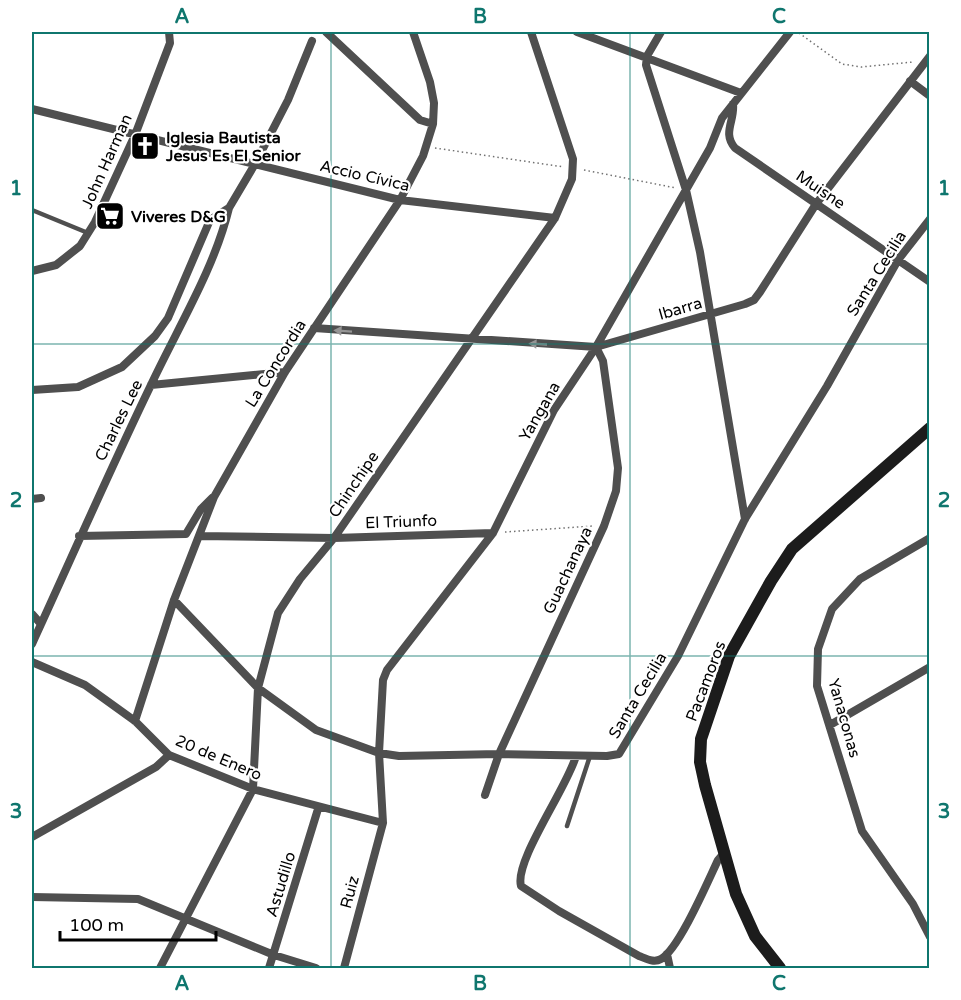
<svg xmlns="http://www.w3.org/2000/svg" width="961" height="1000" font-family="'Varela Round',sans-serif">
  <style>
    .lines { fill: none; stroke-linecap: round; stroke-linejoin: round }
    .path { stroke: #717171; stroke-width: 1.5; stroke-dasharray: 1.5 3; stroke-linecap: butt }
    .lane { stroke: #4f4f4f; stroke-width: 4.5 }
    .street { stroke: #4f4f4f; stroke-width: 8 }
    .secondary { stroke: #1c1c1c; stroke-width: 12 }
    .oneway { fill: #959595 }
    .grid { fill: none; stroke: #0f766e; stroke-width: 1.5; stroke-opacity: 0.55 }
    .labels { text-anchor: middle; stroke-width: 4.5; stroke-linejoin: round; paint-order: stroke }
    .poi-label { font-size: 16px; font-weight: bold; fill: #000; stroke: #fff; text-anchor: start }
    .street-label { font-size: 16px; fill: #000; stroke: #fff }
    .neatline { fill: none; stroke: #0f766e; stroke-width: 2 }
    .grid-label { font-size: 20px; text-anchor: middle; font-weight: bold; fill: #0f766e }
  </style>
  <rect width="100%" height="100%" fill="#fff"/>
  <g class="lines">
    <!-- path -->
    <path class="path" d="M799,33L842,64L861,67L913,62
      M435,148L564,167
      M584,170L676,188
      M505,532L593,526"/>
    <!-- lane -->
    <path class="lane" d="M32,210L88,233
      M567,826L590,756"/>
    <!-- street -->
    <path class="street" d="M326,32L420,120L433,124
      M577,32L741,93
      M661,32L647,56L646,65L686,190L700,252L745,519
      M910,81L930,96
      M733,104C735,121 722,133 735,148L930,282
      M32,109L400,200L555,218
      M32,271L56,265L80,246L95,222L135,135L170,43L169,32
      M314,328L596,347L745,304L754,300L760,292L816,204L930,56
      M151,385L285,372
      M32,390L78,387L122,367L155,336L168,318L210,220L229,208L255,164L288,100L312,41
      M32,499L41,498
      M79,536L186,534L201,509L212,498
      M199,536L334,538L493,533
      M930,538L860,579L832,609L818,649L817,686L862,831L913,904L930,937
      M174,600L258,688L316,730L379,753L399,756L499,754L607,756L619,754L678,656L745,519L827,386L898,260L930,219
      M32,614L41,624
      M32,644C71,559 109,472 150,387C177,329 214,270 229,208
      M32,662L85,685L135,721L169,755L253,789L383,823
      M135,721L174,600L214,497L285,372L400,200L423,156L433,124L434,103L430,82L413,32
      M830,725L930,667
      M576,756C567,788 514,861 521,886L559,911L639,956C647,959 654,963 661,959C679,949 708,881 718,860L724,853
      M485,795L499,754L604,526L616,491L618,468L603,361L596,347
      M32,837L156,767L169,755
      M32,897L138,899L274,955L316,968
      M667,954L670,968
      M160,968L253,789L258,688L278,613L300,579L334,538L555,218L572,179L573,159L531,32
      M269,968L318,809
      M344,968L383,823L379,753L383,680L387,670L493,533L554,410L596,347L710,148L722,118L790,32"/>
    <!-- secondary -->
    <path class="secondary" d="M780,968L755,936L736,894L705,785L700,762L701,739L729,656L771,581L792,549L930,428"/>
  </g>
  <!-- one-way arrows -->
  <defs><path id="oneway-solid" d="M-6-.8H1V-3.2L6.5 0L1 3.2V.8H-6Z" transform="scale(1.5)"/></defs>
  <g class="oneway">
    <use href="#oneway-solid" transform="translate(343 331) rotate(-176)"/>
    <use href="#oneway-solid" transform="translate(538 344) rotate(-177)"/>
  </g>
  <!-- grid -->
  <path class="grid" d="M331,32V968M630,32V968M32,344H930M32,656H930"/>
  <!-- icons -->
  <defs>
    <g id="church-square" transform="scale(1.5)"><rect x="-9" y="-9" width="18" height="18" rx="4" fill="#000" stroke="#fff"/><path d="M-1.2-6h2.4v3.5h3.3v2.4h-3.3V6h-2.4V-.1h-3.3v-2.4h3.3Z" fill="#fff"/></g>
    <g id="supermarket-square" transform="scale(1.5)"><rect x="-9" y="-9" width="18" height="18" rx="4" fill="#000" stroke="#fff"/><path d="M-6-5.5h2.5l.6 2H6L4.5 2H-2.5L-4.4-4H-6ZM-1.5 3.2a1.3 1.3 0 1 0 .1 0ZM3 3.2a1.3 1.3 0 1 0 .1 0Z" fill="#fff"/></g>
  </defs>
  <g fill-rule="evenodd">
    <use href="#church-square" x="145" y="146"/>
    <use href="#supermarket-square" x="110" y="216"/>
  </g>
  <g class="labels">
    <!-- poi labels -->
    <g class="poi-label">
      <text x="166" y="143">Iglesia Bautista<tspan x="166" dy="18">Jesus Es El Senior</tspan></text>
      <text x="131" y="222">Viveres D&amp;G</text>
    </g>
    <!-- street labels -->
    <g class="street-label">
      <text transform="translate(106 161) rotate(-66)" y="6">John Harman</text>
      <text transform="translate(365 175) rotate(13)" y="6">Accio Cívica</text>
      <text transform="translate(821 189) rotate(34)" y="6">Muisne</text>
      <text transform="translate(876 273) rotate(-58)" y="6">Santa Cecilia</text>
      <text transform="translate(680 308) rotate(-16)" y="6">Ibarra</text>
      <text transform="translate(275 363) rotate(-58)" y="6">La Concordia</text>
      <text transform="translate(539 411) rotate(-60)" y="6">Yangana</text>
      <text transform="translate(118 420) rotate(-64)" y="6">Charles Lee</text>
      <text transform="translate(353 484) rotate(-56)" y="6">Chinchipe</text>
      <text transform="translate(401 521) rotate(-2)" y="6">El Triunfo</text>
      <text transform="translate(567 570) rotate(-65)" y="6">Guachanaya</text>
      <text transform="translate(705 681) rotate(-69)" y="6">Pacamoros</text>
      <text transform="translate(637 695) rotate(-59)" y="6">Santa Cecilia</text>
      <text transform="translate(845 718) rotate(74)" y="6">Yanaconas</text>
      <text transform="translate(219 757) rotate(23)" y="6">20 de Enero</text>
      <text transform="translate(280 884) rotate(-73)" y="6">Astudillo</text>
      <text transform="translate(349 892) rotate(-75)" y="6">Ruiz</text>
    </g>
  </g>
  <!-- border -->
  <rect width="961" height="1000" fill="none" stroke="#ffffff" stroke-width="66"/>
  <!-- scale -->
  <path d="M60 931v9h156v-9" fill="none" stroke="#000000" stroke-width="3"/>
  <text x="69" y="931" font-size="18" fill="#000000" stroke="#ffffff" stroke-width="4.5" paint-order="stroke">100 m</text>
  <rect x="33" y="33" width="895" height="934" class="neatline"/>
  <g class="grid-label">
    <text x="182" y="23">A</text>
    <text x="480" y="23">B</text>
    <text x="779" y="23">C</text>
    <text x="16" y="195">1</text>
    <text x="944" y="195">1</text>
    <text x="16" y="507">2</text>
    <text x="944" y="507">2</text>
    <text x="16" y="818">3</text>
    <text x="944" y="818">3</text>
    <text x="182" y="990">A</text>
    <text x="480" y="990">B</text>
    <text x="779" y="990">C</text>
  </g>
</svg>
